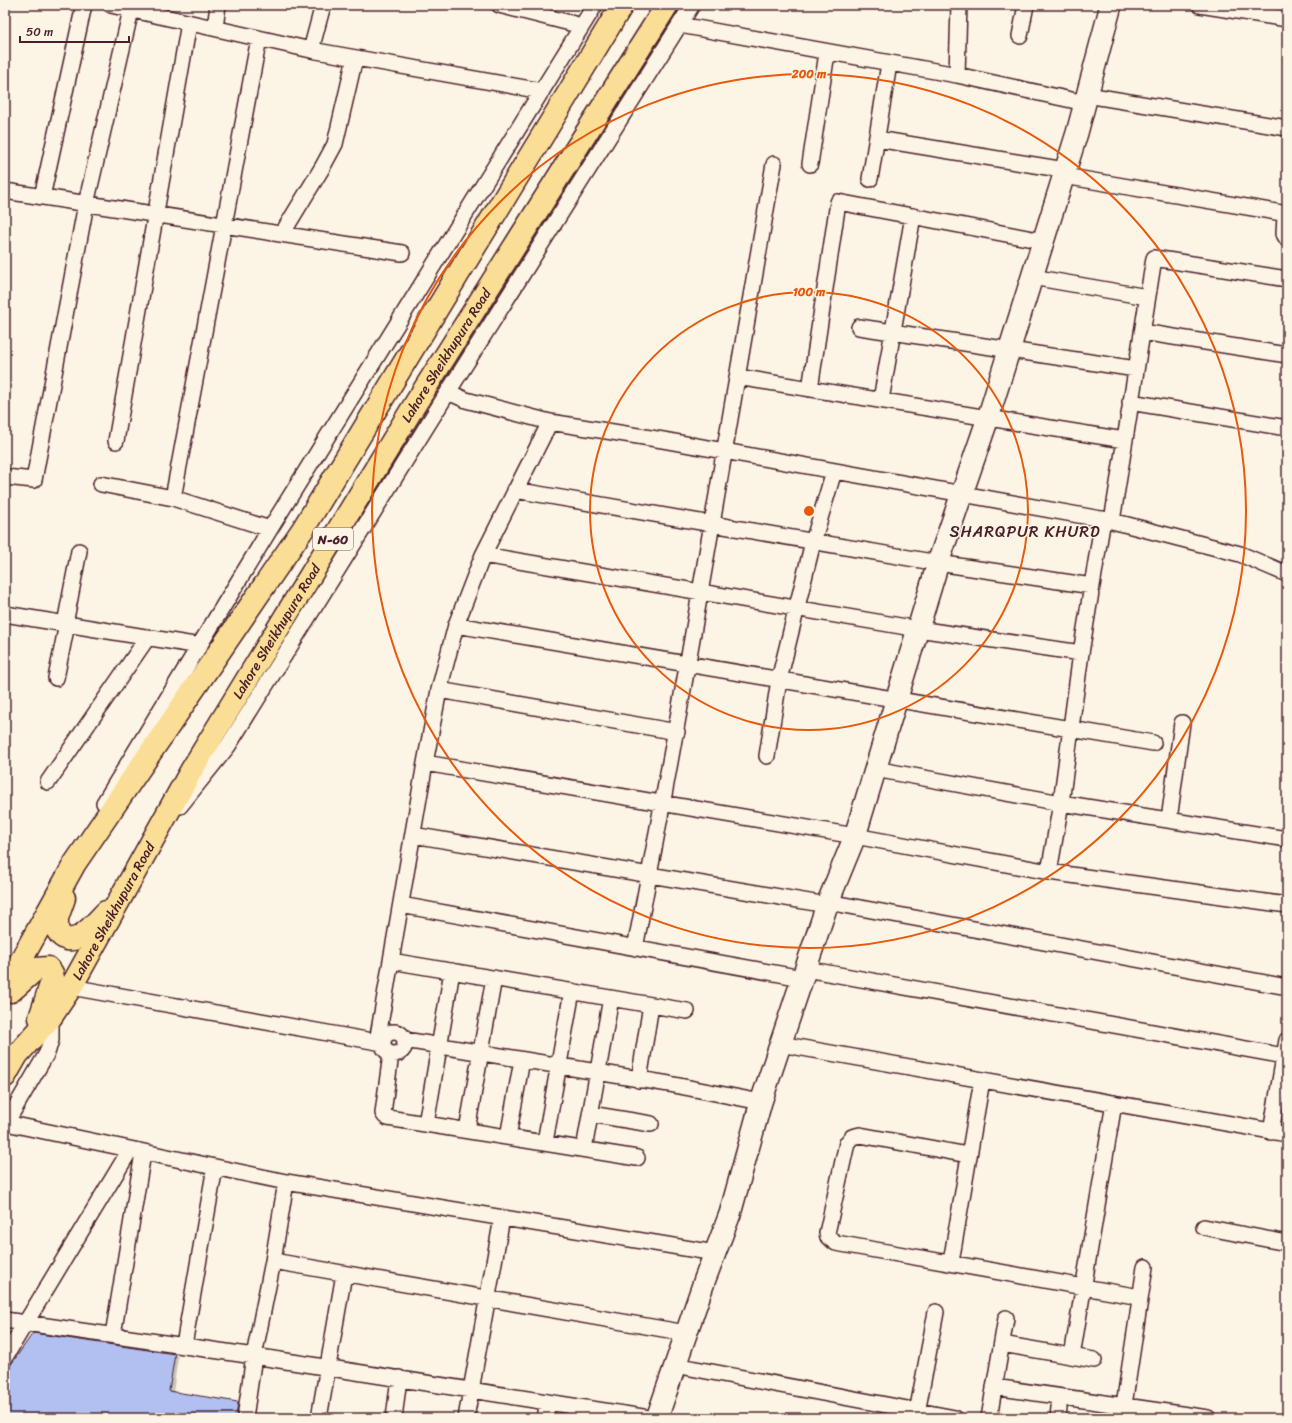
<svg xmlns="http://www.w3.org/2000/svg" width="1292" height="1423" font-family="Sriracha,sans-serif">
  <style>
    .shadow { fill: #0003 }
    .building { fill: #b1c0f0; stroke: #4a1f2b }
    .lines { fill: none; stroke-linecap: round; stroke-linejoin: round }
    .street-casing { stroke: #4a1f2b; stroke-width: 18 }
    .secondary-casing { stroke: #4a1f2b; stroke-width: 24 }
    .highway-casing { stroke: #4a1f2b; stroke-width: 25 }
    .street { stroke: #fcf5e5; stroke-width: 15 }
    .secondary { stroke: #fcf5e5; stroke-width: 21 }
    .highway { stroke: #fbde96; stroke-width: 22 }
    .ring { fill: none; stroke: #e8590c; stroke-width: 2 }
    .labels { text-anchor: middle; stroke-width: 3; stroke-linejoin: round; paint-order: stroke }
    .shield { fill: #fcf5e5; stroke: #7f5f63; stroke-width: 1 }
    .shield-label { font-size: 13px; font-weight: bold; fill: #4a1f2b }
    .street-label { font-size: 14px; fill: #4a1f2b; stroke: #fcf5e5 }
    .quarter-label { font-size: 16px; letter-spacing: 1px; fill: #4a1f2b; stroke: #fcf5e5 }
    .centre { fill: #e8590c; stroke: #fcf5e5; stroke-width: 2 }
    .ring-label { font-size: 12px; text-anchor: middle; font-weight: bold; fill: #e8590c; stroke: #fcf5e5; stroke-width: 3; stroke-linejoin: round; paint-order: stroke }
  </style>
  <rect width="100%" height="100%" fill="#fcf5e5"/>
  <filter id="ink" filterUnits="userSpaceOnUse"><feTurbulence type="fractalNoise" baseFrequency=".025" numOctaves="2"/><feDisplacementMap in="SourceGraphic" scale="8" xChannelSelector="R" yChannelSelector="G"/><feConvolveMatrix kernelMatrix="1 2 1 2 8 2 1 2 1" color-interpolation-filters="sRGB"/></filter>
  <g filter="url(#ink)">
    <!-- shadow -->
    <path class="shadow" d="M33,1334L174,1355L178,1357L173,1393L234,1418H5V1375Z
      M239,1404L242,1406L239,1418H236Z"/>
    <!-- building -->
    <path class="building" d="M33,1333L175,1354L169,1391L238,1402L236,1418H5V1373Z"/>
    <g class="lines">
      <!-- street casing -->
      <g class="street-casing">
        <path id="street" d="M111,5L311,50L542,91
          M499,5L582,26
          M1200,5L1287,19
          M680,25L957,75L1085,103
          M215,28L218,5
          M1020,36L1026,5
          M311,50L323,5
          M957,75L959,5
          M1087,95L1287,128
          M877,139L1065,170
          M810,164L827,53
          M1064,176L1282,213L1285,215L1284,234L1287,239
          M870,179L889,64
          M5,191L402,253
          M42,197L84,5
          M282,234L322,168L335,144L355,58
          M1032,277L1147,297
          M859,327L1136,369
          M1142,332L1287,355
          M737,377L1124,440
          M810,389L838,202L1043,241
          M448,392L466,400L550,422L663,440L1112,521L1240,554L1287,574
          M881,400L913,216
          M1130,402L1287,428
          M116,441L189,23
          M5,477L34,480L86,204L131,10
          M101,484L173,498L270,529
          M515,490L938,563L1092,586
          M173,498L259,38
          M1112,521L1154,258L1287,279
          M483,555L918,629L1081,653
          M5,614L200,646
          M65,624L79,551
          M456,625L1153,743
          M56,678L67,624
          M439,690L677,732
          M767,756L779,680L813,542L834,471
          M425,763L855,836L1049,872L1287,905
          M875,769L1061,803L1287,839
          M48,782L148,637
          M104,803L270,529L595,5
          M180,806L228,746L448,392L692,5
          M1169,820L1182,723
          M413,835L827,905
          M1049,872L1061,803L1081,653L1103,519
          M828,902L1287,987
          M401,905L802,978
          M635,948C686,687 728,426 774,164
          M391,961L687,1011
          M806,969L1284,1056
          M71,987L383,1043
          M383 1043a11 11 0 1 1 22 0a11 11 0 1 1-22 0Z
          M405,1040L669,1084L761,1102
          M377,1042L425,763L439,690L456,625L483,555L550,422
          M780,1044L1287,1134
          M391,1054L383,1113L385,1116L388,1118L637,1158
          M639,1080L651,1005
          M590,1114L651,1124
          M6,1123L286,1182L715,1253
          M426,1124L452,971
          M5,1125L47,1053L51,1040V1017
          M467,1130L494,978
          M1271,1132L1287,1040
          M508,1137L522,1060
          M545,1142L572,991
          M584,1149L611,998
          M968,1155L860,1135L852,1137L847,1143L827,1233L828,1237L836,1243L1140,1297
          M1204,1227L1287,1243
          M273,1261L286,1182
          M951,1262L982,1080
          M5,1320L254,1356L245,1418
          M113,1335L143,1153
          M1002,1344L1094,1360
          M184,1345L215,1167
          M1072,1356L1114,1103
          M5,1357L130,1150
          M675,1365L955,1418
          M994,1387L1208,1418
          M319,1418L344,1274
          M394,1418L399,1378
          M466,1418L502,1218
          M545,1418L548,1402
          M649,1418L254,1356L273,1261L686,1333
          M916,1418L936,1312
          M989,1418L1006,1318
          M1058,1418L1060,1397
          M1122,1418L1145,1267"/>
      </g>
      <!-- secondary casing -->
      <g class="secondary-casing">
        <path id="secondary" d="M657,1418L705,1279L730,1214L761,1102L828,902L855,836L938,563L988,418L1077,133L1111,5"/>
      </g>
      <!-- highway casing -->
      <g class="highway-casing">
        <g id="highway">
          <path d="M64,898L57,918V930C71,955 95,923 106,912"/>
          <path d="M5,989L75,863L303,529L622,5"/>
          <path d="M11,991L36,969L48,968L52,973L53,978L40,1018"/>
          <path id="s1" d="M5,1076L17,1055L51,1017L71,987L191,771L417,401L667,5"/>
        </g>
      </g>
      <!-- street -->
      <use href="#street" class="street"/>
      <!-- secondary -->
      <use href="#secondary" class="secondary"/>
      <!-- highway -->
      <use href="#highway" class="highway"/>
    </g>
  </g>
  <!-- distance rings -->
  <g class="ring">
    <circle cx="809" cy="511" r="219"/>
    <circle cx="809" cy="511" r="437"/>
  </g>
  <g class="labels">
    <!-- shield labels -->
    <rect class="shield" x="313" y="528" width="40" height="22" rx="3"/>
    <g class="shield-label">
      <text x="333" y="544">N-60</text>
    </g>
    <!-- street labels -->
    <g class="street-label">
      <text dy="5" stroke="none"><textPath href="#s1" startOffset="846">Lahore Sheikhupura Road</textPath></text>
      <text dy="5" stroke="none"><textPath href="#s1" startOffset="522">Lahore Sheikhupura Road</textPath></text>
      <text dy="5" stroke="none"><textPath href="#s1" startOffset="198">Lahore Sheikhupura Road</textPath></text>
    </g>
    <!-- quarter labels -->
    <g class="quarter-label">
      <text x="1025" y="537">SHARQPUR KHURD</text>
    </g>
  </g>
  <circle cx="809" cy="511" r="6" class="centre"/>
  <g class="ring-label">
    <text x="809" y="78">200 m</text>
    <text x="809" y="296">100 m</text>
  </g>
  <!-- margin -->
  <rect width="1292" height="1423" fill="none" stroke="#fcf5e5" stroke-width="20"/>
  <rect x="10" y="10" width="1272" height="1403" fill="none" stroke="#4a1f2b" stroke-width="1.5" filter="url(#ink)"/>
  <!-- scale -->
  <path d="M20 36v6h109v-6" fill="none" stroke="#4a1f2b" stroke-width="2"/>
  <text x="26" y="36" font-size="12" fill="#4a1f2b" stroke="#fcf5e5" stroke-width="3" paint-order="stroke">50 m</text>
</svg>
